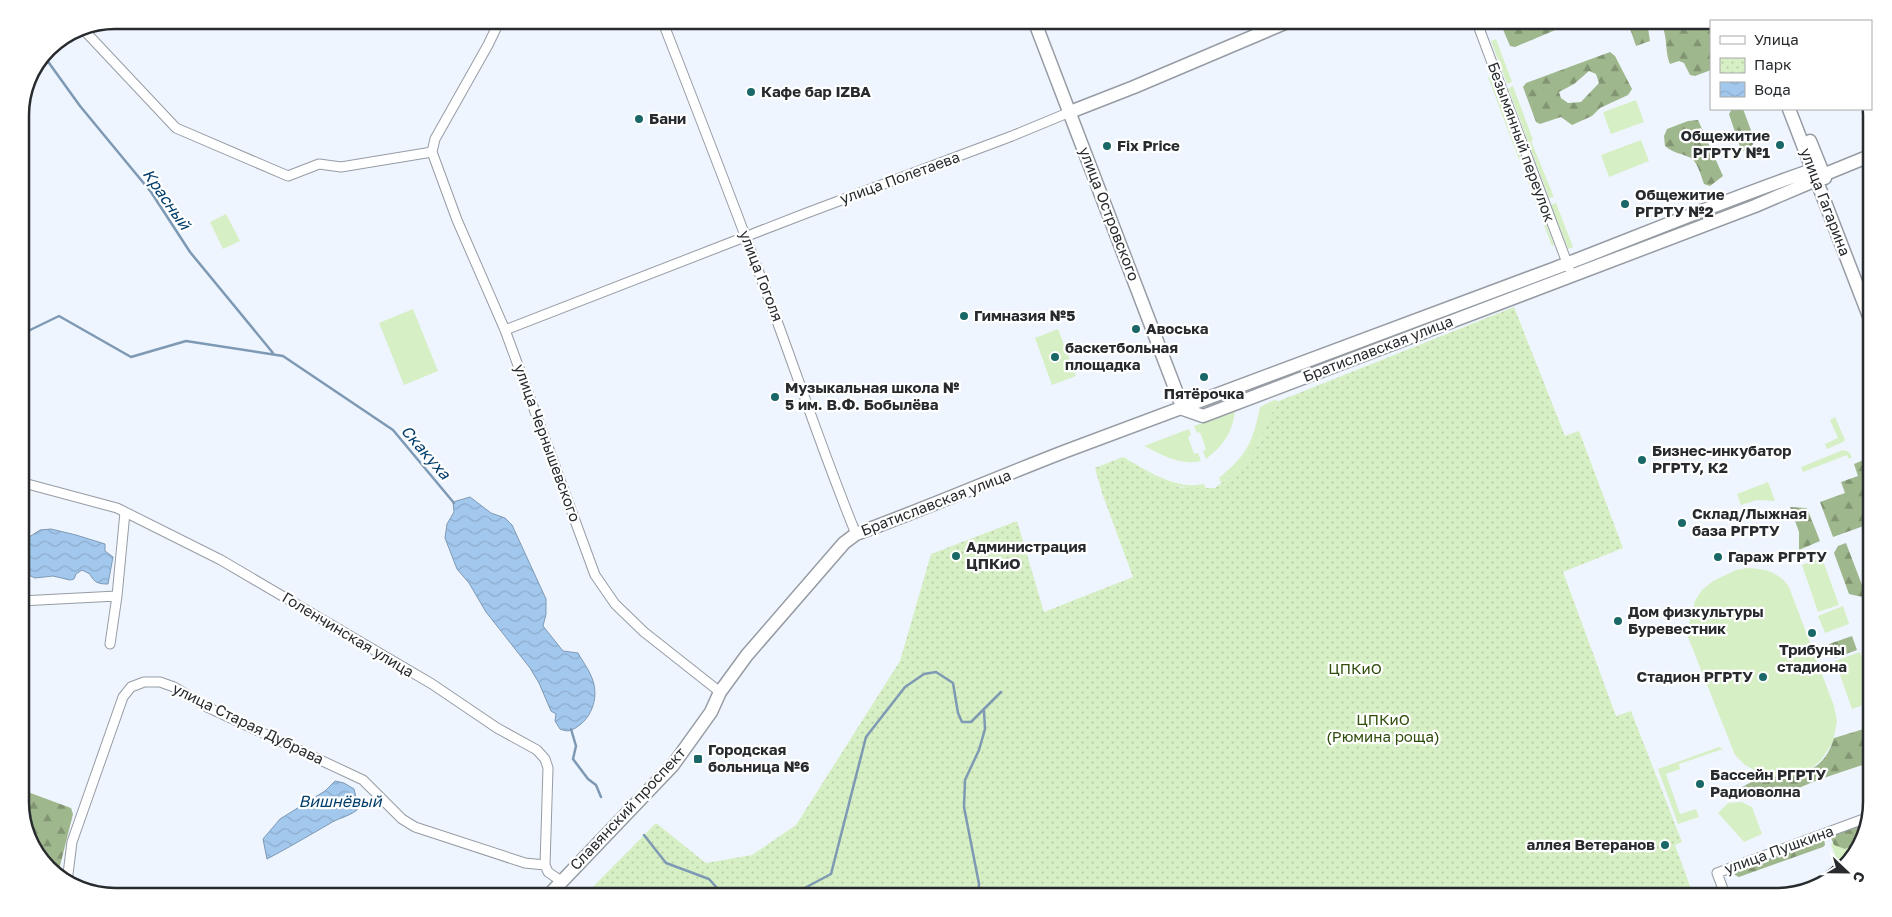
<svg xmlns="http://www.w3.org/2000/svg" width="1892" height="917" font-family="'Golos Text',sans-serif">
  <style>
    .grass { fill: #d7efc4 }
    .forest { fill: url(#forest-firs); fill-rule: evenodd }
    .park { fill: url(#park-dots) }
    .water { fill: url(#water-waves); stroke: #7e99b4 }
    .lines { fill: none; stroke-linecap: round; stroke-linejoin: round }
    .stream { stroke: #7e99b4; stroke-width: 2.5 }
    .street-casing { stroke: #969ca4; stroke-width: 11 }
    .secondary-casing { stroke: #969ca4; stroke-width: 15 }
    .street { stroke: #fff; stroke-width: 9 }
    .secondary { stroke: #fff; stroke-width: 12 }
    .poi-dot { fill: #196767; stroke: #fff; stroke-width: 2 }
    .labels { text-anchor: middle; stroke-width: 4.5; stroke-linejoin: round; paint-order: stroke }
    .poi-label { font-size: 15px; font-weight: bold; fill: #282b2e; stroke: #fff; text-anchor: start }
    .street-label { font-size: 15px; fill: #282b2e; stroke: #fff }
    .park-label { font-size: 15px; fill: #2f4c0b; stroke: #fff }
    .water-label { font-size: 16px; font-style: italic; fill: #013e6b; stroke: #fff }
    .rim { fill: none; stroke: #282b2e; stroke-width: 2.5 }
  </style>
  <defs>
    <pattern id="forest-firs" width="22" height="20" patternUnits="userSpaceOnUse" patternTransform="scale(1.25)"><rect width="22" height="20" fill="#9fb78c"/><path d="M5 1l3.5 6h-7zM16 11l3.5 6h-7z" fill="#829573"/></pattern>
    <pattern id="park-dots" width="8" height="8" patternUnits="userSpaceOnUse" patternTransform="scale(1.25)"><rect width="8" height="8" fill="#d7efc4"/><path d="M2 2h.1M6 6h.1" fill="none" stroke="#b9cda9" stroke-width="1.8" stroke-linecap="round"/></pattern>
    <pattern id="water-waves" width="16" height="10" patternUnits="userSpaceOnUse" patternTransform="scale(1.25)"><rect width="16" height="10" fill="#a3c8ed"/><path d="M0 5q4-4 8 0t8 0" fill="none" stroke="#8caccc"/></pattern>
  </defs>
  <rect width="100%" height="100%" fill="#eef5fe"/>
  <!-- grass -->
  <path class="grass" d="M1496,39L1512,82L1507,84L1491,41Z
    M1491,76L1523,161L1520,162L1488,77Z
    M1513,86L1533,140L1531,141L1554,197L1549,198L1508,88Z
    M1636,100L1644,122L1611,134L1603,112Z
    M1641,140L1649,161L1609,177L1601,155Z
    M1528,176L1554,245L1552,246L1526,177Z
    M1556,203L1573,247L1568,249L1551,205Z
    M226,214L240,241L223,249L210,222Z
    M413,309L438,371L404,385L379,323Z
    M1058,329L1076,376L1052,385L1035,338Z
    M1274,400L1279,401C1267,421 1261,445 1246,464C1239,471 1229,477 1221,483L1219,478C1247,455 1253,442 1260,407Z
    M1235,412C1232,433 1223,446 1206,459L1203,451L1206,449L1200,432L1197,433L1194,426Z
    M1835,417L1845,440L1843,442L1827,449L1825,444L1838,438L1830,420Z
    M1189,429L1191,435L1188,437L1194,454L1198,453L1201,461C1180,466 1163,455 1144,446Z
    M1843,450L1849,452L1852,457L1849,459L1847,455L1803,472L1801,467Z
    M1123,457C1148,471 1175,490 1204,484L1206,489C1175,491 1148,475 1123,457Z
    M1768,482L1775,501L1757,500L1741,505L1737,494Z
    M1822,558L1839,605L1818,612L1802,565Z
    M1748,568C1765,569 1779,572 1789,587L1834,706L1837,721L1833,742L1821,760L1807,772L1799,775L1775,777L1764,775L1745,765L1735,755L1688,637L1689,624L1695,601L1702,590L1713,581L1736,570Z
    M1843,606L1849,624L1825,633L1818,616Z
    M1860,652L1872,687V702L1852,709L1835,661Z
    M1719,747L1723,749L1679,764L1680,769L1666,774L1680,814L1696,809L1699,817L1678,824L1658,769Z
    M1742,802L1752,807L1762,834L1744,842L1718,813L1728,803Z
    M1865,832L1862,844L1840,869L1831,844Z"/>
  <!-- forest -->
  <path class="forest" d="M1499,20H1573L1572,23L1515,47L1510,46Z
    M1627,20H1649L1648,28L1650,41L1636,46Z
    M1658,20H1712L1711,21V70L1695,76L1690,75L1684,63L1679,61L1670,64C1664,50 1669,32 1658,20Z
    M1610,52L1615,56L1632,89L1628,95L1600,108L1592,116L1572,125L1561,117L1540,124L1536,122L1523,87L1526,83ZM1589,71L1596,74L1599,83L1581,102L1568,103L1561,98L1559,92L1574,84Z
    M1732,109H1743L1755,141L1749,150L1744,151L1740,147L1729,114Z
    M1698,120L1723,176L1710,186L1704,184C1701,176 1698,163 1691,158C1682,153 1674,154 1665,146L1664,136L1667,129L1688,121Z
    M1866,459L1872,476V523L1833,537L1820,502L1845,493L1841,482L1858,476L1854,464Z
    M1790,507L1807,508L1820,541L1799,550V532Z
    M1846,543L1867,598L1849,594L1834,553L1838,546Z
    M1852,636L1857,650L1835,658L1829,644Z
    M1867,728L1872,740V762C1852,768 1832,775 1813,782C1790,791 1771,803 1745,798L1742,787C1749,784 1756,778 1763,776C1768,775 1773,777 1778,777C1807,774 1825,768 1834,738Z
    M20,784L25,791L71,808L73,814L58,874L36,855L20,809Z
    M1857,826L1865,831L1863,841L1845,849L1834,845L1831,838L1832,834Z
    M1821,838L1824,839L1825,845L1823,847L1739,877L1735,875L1734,871Z"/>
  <!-- park -->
  <path class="park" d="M1514,307L1565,436L1579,431L1623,548L1563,572L1616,716L1631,711L1682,842L1675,845L1694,897H583L656,823L706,863L752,855L796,825L900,661L931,554L1017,521L1044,612L1133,577L1102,493L1095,468L1123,457L1154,477L1182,488H1215L1245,465L1258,445L1270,417L1279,401Z"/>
  <!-- water -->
  <path class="water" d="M470,497L491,513L505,518L512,525L546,599V614L543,626L563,651L578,653C583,662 590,671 593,681C598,696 593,714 581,724C573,730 569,733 560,729L555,721L556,714L551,711L539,683L530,668L486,612L469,583L457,569L445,538L447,524L454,512L453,502Z
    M51,529L76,535L105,544V551L113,557L108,584C99,584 94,583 90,574L82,570L76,574L74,579L70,580L53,576L35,578L20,571V543L40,530Z
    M335,781L344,783L354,789L358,805L357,810C348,817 338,818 329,824C308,836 288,848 267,859L263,839L280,819L325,791Z"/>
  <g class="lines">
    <!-- stream -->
    <path class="stream" d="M44,56L80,106L151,192L190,252L273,353
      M20,330L26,332L59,316L131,357L186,341L283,356L393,430L454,503
      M571,729L576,746L573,759L588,779L596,785L601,797
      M644,835L666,863L709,879L725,897
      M765,897L771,891H799L831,874L866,737L905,687L924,674L936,672L953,683L958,713L962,722H971L1001,692
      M978,897L979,884L964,807L965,780L979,750L985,729L984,711"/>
    <!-- street casing -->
    <g class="street-casing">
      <path id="street" d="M662,20C701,120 740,220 777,321C803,392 827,463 856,534
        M1476,20L1569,268
        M81,27L176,128L288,176L319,164L341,167L432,152
        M432,152L457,220L505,330L595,575L615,604L644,632L720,692
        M432,152L435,139L488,45L500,20
        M505,330L804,214L1012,136L1070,112
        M20,482L117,508L221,560L432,684L497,728L537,750L545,759L548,768L545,865L548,872L561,881
        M20,601L117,596
        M110,644L117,596L125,512
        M67,882L72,842L123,697L131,687L144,682H160L174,687L207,707L363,780L402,819L415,827L525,863L545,865
        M1726,897L1717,873L1869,817"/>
    </g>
    <!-- secondary casing -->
    <g class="secondary-casing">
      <path id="secondary" d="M1034,20L1183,409
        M1756,20V21
        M1789,109L1872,324
        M1070,112L1134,87L1292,20
        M1810,141L1825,178
        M1183,409L1203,416L1755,206L1816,180L1823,175L1872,155
        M547,897L673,765L711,712L720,692L747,655L844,543L856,534C927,508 996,478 1066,451C1228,390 1391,331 1553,269C1639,236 1725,200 1812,170L1823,175"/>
    </g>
    <!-- street -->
    <use href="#street" class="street"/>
    <!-- secondary -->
    <use href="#secondary" class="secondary"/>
  </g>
  <!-- markers -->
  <g class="poi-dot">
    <circle cx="751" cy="92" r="5"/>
    <circle cx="639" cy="119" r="5"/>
    <circle cx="1780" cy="145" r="5"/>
    <circle cx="1107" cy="146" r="5"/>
    <circle cx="1625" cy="204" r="5"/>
    <circle cx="964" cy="316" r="5"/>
    <circle cx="1136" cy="329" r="5"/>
    <circle cx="1055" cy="357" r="5"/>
    <circle cx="1204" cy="377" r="5"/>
    <circle cx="775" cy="397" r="5"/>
    <circle cx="1642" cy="460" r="5"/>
    <circle cx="1682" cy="523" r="5"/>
    <circle cx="956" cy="556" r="5"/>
    <circle cx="1718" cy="557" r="5"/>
    <circle cx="1618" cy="621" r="5"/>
    <circle cx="1812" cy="633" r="5"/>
    <circle cx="1763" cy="677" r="5"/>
    <rect x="693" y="754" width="10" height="10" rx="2.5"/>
    <circle cx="1700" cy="784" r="5"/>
    <circle cx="1665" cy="845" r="5"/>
  </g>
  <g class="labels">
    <!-- poi labels -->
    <g class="poi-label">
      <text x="761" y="97">Кафе бар IZBA</text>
      <text x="649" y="124">Бани</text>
      <text x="1770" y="141" text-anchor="end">Общежитие<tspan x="1770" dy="17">РГРТУ №1</tspan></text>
      <text x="1117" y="151">Fix Price</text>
      <text x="1635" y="200">Общежитие<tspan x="1635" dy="17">РГРТУ №2</tspan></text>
      <text x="974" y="321">Гимназия №5</text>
      <text x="1146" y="334">Авоська</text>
      <text x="1065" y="353">баскетбольная<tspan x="1065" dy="17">площадка</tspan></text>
      <text x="785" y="393">Музыкальная школа №<tspan x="785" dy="17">5 им. В.Ф. Бобылёва</tspan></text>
      <text x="1204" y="399" text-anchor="middle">Пятёрочка</text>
      <text x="1652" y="456">Бизнес-инкубатор<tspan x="1652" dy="17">РГРТУ, К2</tspan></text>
      <text x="1692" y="519">Склад/Лыжная<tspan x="1692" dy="17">база РГРТУ</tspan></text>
      <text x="966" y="552">Администрация<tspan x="966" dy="17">ЦПКиО</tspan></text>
      <text x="1728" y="562">Гараж РГРТУ</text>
      <text x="1628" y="617">Дом физкультуры<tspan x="1628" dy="17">Буревестник</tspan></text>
      <text x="1812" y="655" text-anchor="middle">Трибуны<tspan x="1812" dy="17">стадиона</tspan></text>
      <text x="1753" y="682" text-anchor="end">Стадион РГРТУ</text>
      <text x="708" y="755">Городская<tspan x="708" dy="17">больница №6</tspan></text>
      <text x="1710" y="780">Бассейн РГРТУ<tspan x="1710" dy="17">Радиоволна</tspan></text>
      <text x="1655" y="850" text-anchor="end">аллея Ветеранов</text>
    </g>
    <!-- street labels -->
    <g class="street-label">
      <text transform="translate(1521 142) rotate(70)" y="5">Безымянный переулок</text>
      <text transform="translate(900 178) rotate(-20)" y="5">улица Полетаева</text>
      <text transform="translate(1825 202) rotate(69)" y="5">улица Гагарина</text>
      <text transform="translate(1109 214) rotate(69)" y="5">улица Островского</text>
      <text transform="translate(761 276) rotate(69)" y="5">улица Гоголя</text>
      <text transform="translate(1378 349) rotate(-21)" y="5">Братиславская улица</text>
      <text transform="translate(547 443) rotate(70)" y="5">улица Чернышевского</text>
      <text transform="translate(936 503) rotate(-21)" y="5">Братиславская улица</text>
      <text transform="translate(348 635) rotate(31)" y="5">Голенчинская улица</text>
      <text transform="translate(248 724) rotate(26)" y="5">улица Старая Дубрава</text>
      <text transform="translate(628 809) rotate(-47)" y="5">Славянский проспект</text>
      <text transform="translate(1779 850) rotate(-20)" y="5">улица Пушкина</text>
    </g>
    <!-- park labels -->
    <g class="park-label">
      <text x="1355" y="674">ЦПКиО</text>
      <text x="1383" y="725">ЦПКиО<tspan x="1383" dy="17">(Рюмина роща)</tspan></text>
    </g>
    <!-- water labels -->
    <g class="water-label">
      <text transform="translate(167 199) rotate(55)" y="6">Красный</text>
      <text transform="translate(426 452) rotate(49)" y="6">Скакуха</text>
      <text x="340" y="807">Вишнёвый</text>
    </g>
  </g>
  <!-- crop -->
  <path d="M0 0H1892V917H0ZM115 29H1777A86 86 0 0 1 1863 115V802A86 86 0 0 1 1777 888H115A86 86 0 0 1 29 802V115A86 86 0 0 1 115 29Z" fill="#fff" fill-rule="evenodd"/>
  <path class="rim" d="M115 29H1777A86 86 0 0 1 1863 115V802A86 86 0 0 1 1777 888H115A86 86 0 0 1 29 802V115A86 86 0 0 1 115 29Z"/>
  <!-- legend -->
  <rect x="1710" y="20" width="162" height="90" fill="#ffffff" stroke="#a9aaab"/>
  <rect x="1720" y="36" width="25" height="8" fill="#ffffff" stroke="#a9aaab"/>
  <text x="1754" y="45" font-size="15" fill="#282b2e">Улица</text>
  <rect x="1720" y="58" width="25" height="15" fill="url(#park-dots)" stroke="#a9aaab"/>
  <text x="1754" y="70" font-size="15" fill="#282b2e">Парк</text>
  <rect x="1720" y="82" width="25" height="15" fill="url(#water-waves)" stroke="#a9aaab"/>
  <text x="1754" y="95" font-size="15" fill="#282b2e">Вода</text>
  <!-- north arrow -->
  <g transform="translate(1847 872) rotate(112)" stroke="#ffffff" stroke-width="4" paint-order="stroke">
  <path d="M0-4L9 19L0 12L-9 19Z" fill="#282b2e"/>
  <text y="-8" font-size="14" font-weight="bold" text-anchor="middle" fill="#282b2e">С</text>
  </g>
</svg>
